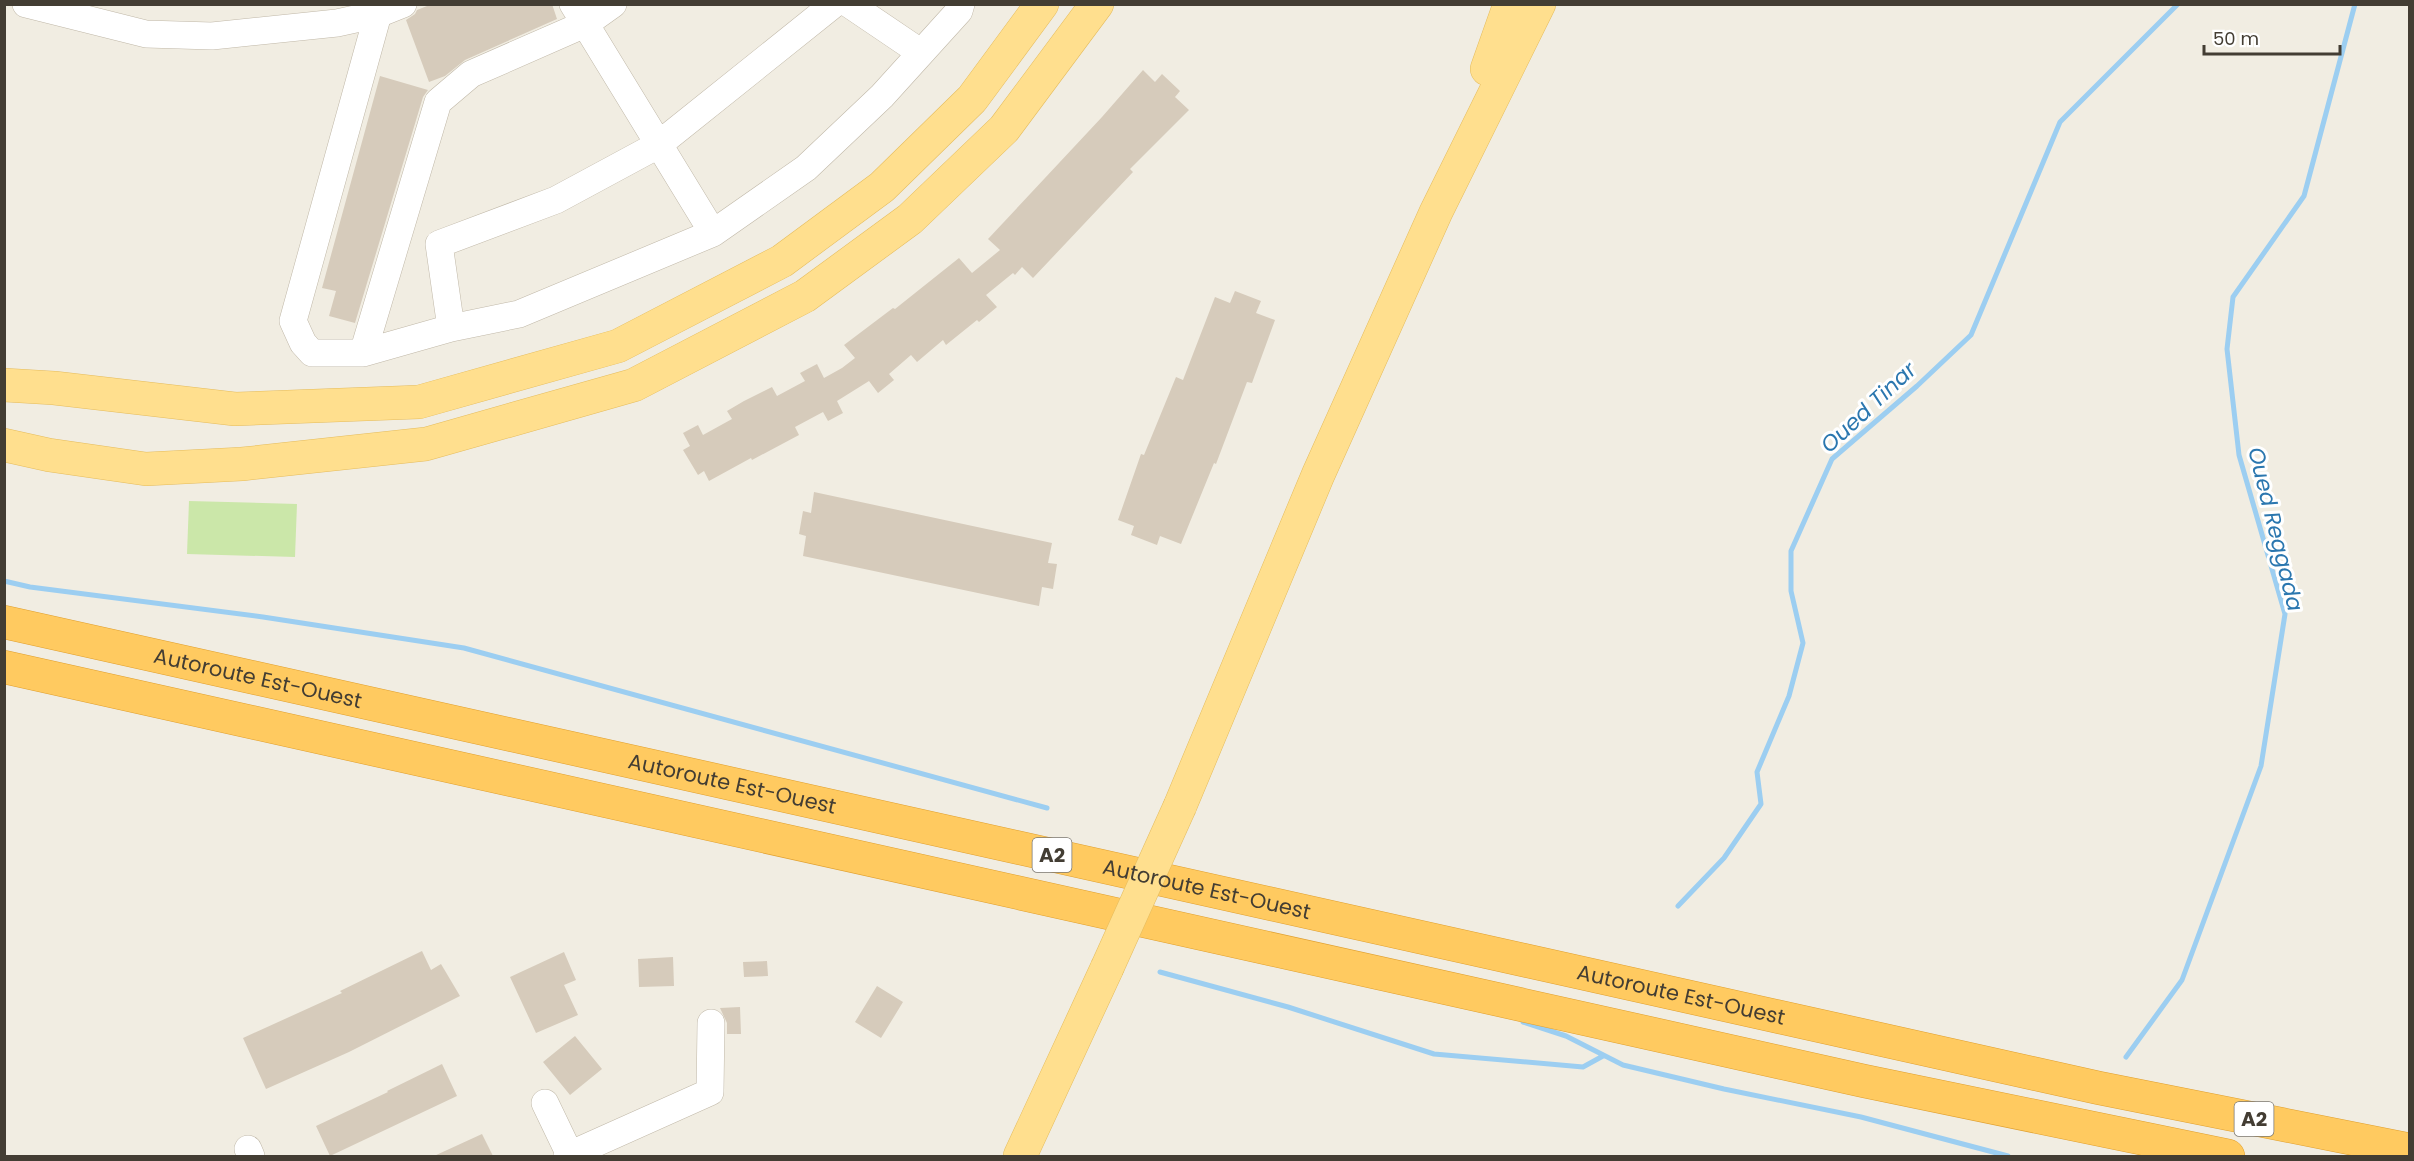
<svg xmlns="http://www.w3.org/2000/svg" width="2414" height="1161" font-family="Poppins,sans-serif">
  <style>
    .garden { fill: #cbe7a9 }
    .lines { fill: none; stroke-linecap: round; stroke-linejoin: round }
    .stream { stroke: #9ccef1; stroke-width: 5 }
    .building { fill: #d6cbbb }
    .minor-casing { stroke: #c0b8a8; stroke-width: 28 }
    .major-casing { stroke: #e5bc5d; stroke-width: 34 }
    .highway-casing { stroke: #df9f2f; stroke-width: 34 }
    .minor { stroke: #fff; stroke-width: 27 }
    .major { stroke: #ffdf8e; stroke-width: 33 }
    .highway { stroke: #ffca60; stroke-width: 33 }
    .major-bridge-casing { stroke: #e5bc5d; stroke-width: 34; stroke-linecap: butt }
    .major-bridge { stroke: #ffdf8e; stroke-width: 33 }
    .labels { text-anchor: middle; stroke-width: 6; stroke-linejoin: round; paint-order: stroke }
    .shield { fill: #fff; stroke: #7b7770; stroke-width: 1.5 }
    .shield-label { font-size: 20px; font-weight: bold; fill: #433d33 }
    .street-label { font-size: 21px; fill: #433d33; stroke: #fff }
    .water-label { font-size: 22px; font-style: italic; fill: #2b77af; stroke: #fff }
  </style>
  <rect width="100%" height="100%" fill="#f1ede2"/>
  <!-- garden -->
  <path class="garden" d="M189,501L297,504L295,557L187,554Z"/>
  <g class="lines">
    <!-- stream -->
    <path class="stream" d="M4,581L30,587L263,617L464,648L1047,808
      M1678,906L1724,858L1761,804L1757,772L1789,696L1803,643L1791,591V551L1832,459L1917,386L1971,335L2060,122L2178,4
      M1160,972L1288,1007L1434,1054L1583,1067L1603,1056
      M1523,1022L1566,1036L1623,1065L1724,1089L1861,1117L2008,1156
      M2126,1057L2182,980L2261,766L2285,614L2239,455L2227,349L2233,297L2304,196L2355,4"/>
  </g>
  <!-- building -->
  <path class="building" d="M432,4H552L557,19L465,60L445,76L429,82L406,20L415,14L417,10Z
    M1143,70L1155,82L1162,74L1180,91L1175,97L1189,110L1130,169L1133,172L1033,278L1022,267L1015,275L1013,273L986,295L997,307L979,322L977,320L946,345L943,340L917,362L911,355L889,374L894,380L878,393L869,381L837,401L843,413L828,421L823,412L795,427L799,435L752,460L751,458L709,481L704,471L698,475L683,450L690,446L683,433L698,425L703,435L732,419L727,411L744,401L772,387L777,396L805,381L800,373L817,364L824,378L842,368L855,358L844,345L893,308L895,309L959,258L972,273L1000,250L988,239L1102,117Z
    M380,76L428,90L423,97L355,323L329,316L336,291L322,288Z
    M1235,291L1261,301L1256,313L1275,320L1252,383L1247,382L1216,464L1214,463L1181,544L1160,536L1157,545L1131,535L1134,526L1118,520L1141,454L1144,455L1176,377L1183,380L1215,297L1230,303Z
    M814,492L1052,543L1048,563L1057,564L1053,589L1042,587L1039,606L803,556L806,536L799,534L803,511L811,513Z
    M422,951L431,970L441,964L460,996L349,1052L266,1089L243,1038L342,993L340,991Z
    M564,952L576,980L564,985L578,1015L536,1033L510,977Z
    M673,957L674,986L639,987L638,959Z
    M767,961L768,976L744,977L743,962Z
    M877,986L903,1002L881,1038L855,1022Z
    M740,1007L741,1034H727V1023L720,1008Z
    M575,1036L602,1069L570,1095L543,1062Z
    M442,1064L457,1096L330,1156L316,1126L388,1092L387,1091Z
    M482,1134L493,1156H434Z"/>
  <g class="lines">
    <!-- minor casing -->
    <g class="minor-casing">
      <path id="minor" d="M26,4L146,34L212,36L337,23L378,14L403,4
        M573,4L713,233
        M849,4L920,52
        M378,14L293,321L303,343L312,353H363L451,328L519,314L713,233L806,168L882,96L959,11L961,4
        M451,328L439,244L556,200L658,145L834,4
        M363,353L438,102L471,74L585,24L613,4
        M545,1103L570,1155
        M248,1149L251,1156
        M567,1156L710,1092L711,1023"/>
    </g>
    <!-- major casing -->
    <g class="major-casing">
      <path id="major" d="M1487,69L1510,4
        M4,385L54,388L235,409L419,402L618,346L782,261L882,187L972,99L1042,4
        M4,445L49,455L146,469L242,464L426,444L634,385L805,296L910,219L1004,129L1097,4
        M1180,806L1318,475L1436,212L1539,4
        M1020,1156L1107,968"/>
    </g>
    <!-- highway casing -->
    <g class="highway-casing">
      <g id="highway">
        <path id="s1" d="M4,622L2099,1088L2410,1150"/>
        <path d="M4,667L1864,1081L2228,1156"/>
      </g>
    </g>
    <!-- minor -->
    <use href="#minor" class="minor"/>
    <!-- major -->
    <use href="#major" class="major"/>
    <!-- highway -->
    <use href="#highway" class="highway"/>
    <!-- major-bridge casing -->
    <g class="major-bridge-casing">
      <path id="major-bridge" d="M1107,968L1180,806"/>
    </g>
    <!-- major-bridge -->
    <use href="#major-bridge" class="major-bridge"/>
  </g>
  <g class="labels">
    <!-- shield labels -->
    <g class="shield">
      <rect x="1032.5" y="838" width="39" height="34" rx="4.5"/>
      <rect x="2234.5" y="1102" width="39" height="34" rx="4.5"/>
    </g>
    <g class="shield-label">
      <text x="1052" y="862">A2</text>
      <text x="2254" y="1126">A2</text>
    </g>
    <!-- street labels -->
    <g class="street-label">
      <text dy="7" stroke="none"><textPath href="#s1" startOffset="260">Autoroute Est-Ouest</textPath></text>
      <text dy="7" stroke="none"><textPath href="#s1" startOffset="746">Autoroute Est-Ouest</textPath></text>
      <text dy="7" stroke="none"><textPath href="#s1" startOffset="1232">Autoroute Est-Ouest</textPath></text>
      <text dy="7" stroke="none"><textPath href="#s1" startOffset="1718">Autoroute Est-Ouest</textPath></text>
    </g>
    <!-- water labels -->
    <g class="water-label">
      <text transform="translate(1868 407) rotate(-43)" y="8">Oued Tinar</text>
      <text transform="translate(2276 529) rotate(76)" y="8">Oued Reggada</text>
    </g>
  </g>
  <!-- border -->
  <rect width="2414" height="1161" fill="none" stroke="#433d33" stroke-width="12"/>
  <!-- scale -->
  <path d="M2204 45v9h136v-9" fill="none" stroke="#433d33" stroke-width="3"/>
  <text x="2213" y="45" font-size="18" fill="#433d33" stroke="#ffffff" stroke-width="4.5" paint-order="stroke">50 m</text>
</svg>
